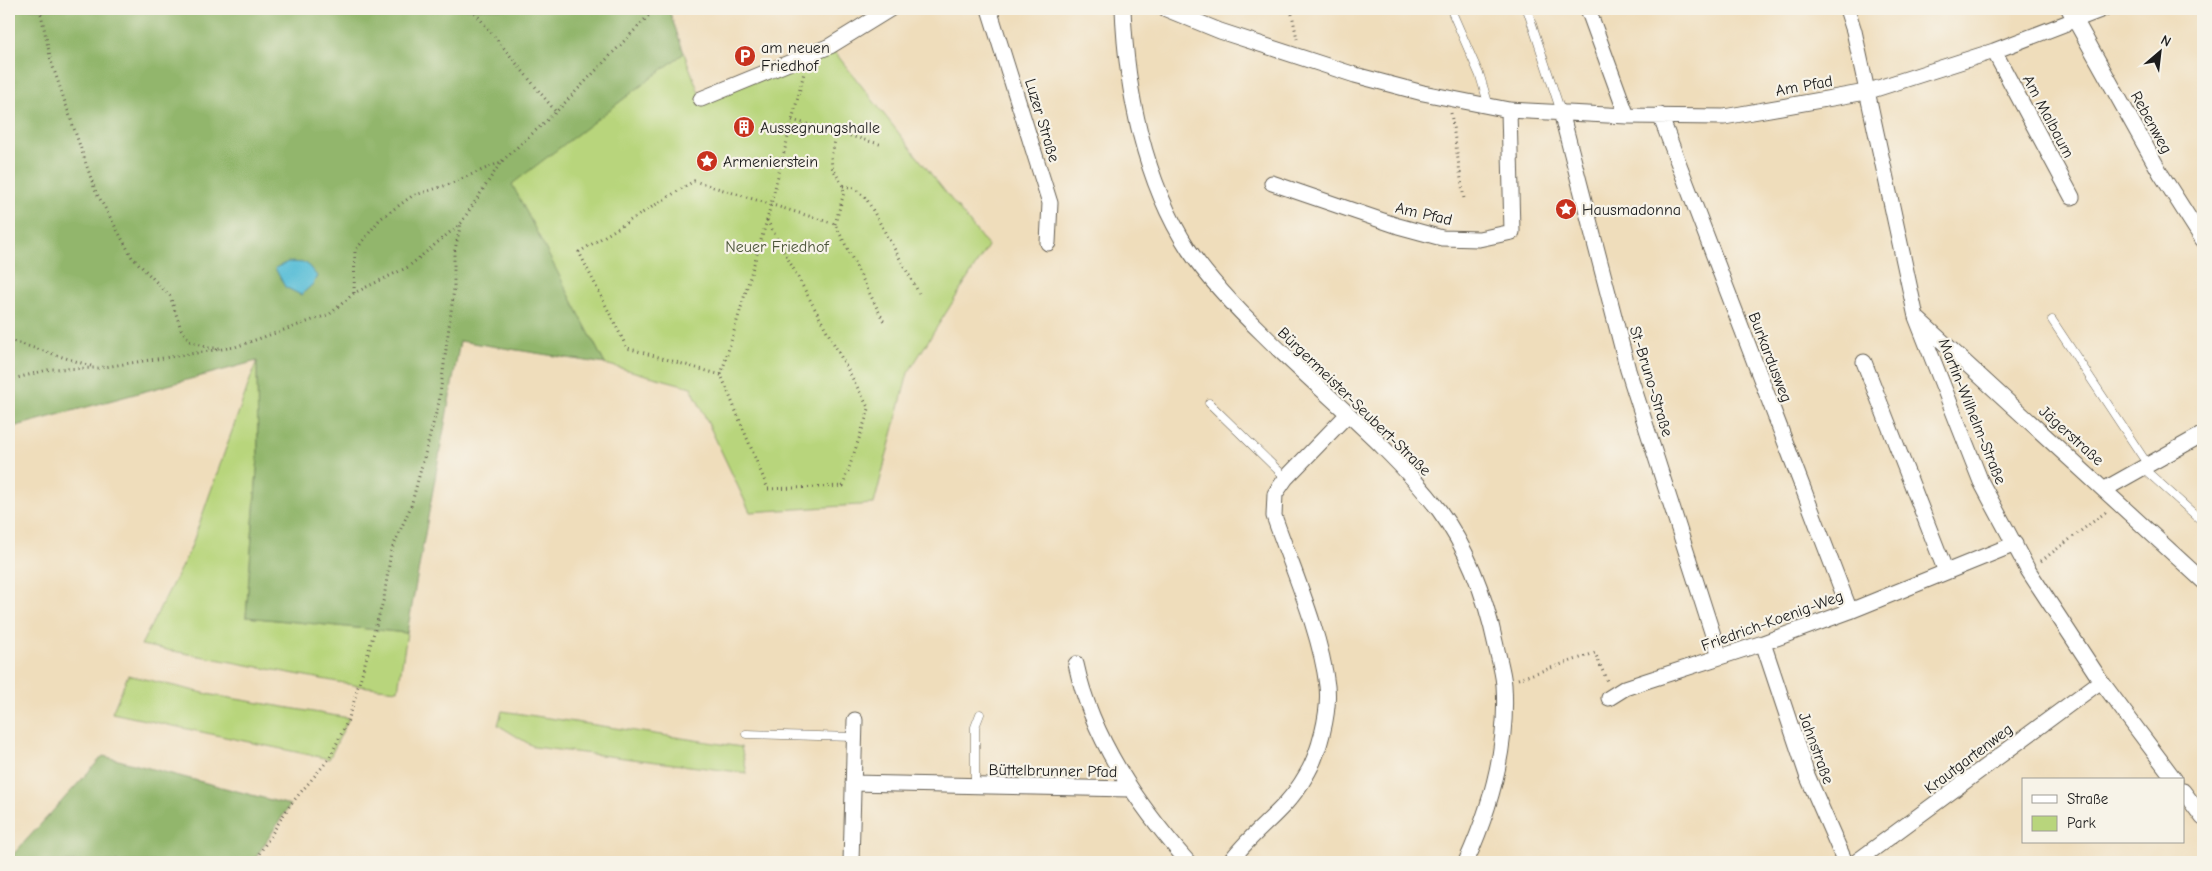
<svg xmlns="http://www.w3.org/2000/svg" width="2212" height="871" font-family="'Comic Neue',sans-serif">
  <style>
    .green { fill: #b8d57c; stroke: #6a784c }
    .forest { fill: #92b66c; stroke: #576944 }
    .water { fill: #59bed7; stroke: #3a6d7a }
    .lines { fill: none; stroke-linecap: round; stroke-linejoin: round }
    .lane-casing { stroke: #666054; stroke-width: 9 }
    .street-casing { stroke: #666054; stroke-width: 17 }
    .path { stroke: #666054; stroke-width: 3; stroke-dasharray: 1 4; stroke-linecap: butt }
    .lane { stroke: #fff; stroke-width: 8 }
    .street { stroke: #fff; stroke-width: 15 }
    .labels { text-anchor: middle; stroke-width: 4.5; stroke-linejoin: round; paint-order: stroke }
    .poi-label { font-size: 16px; fill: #1c1c1c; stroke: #f7f3e8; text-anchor: start }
    .street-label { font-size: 16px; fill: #1c1c1c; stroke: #f7f3e8 }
    .park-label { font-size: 16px; fill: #4b5439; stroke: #f7f3e8 }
  </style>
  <rect width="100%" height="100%" fill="#f7f3e8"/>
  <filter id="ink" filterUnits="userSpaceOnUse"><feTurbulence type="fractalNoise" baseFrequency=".02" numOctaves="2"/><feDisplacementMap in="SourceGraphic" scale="10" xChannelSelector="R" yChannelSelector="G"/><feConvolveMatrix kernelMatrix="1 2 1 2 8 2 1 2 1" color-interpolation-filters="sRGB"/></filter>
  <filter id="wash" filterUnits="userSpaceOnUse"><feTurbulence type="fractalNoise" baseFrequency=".0096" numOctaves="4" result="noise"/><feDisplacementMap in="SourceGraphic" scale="20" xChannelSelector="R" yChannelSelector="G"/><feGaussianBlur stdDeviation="1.12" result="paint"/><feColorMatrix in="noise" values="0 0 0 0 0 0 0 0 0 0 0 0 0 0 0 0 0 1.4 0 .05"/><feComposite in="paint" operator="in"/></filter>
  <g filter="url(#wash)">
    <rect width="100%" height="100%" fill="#efddbb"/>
    <!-- green -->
    <path class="green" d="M830,46L988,246L908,373L874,504L750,512L691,387L605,364L511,184L684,53L701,98Z
      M257,360L258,457L246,617L407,633L398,690L359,686L141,645L190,550Z
      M128,675L212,695L349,718L329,759L112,713Z
      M502,711L741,747L747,773L534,747L498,725Z"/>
    <!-- forest -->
    <path class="forest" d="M9,9H679L670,13L684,53L512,184L605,364L460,341L407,633L246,617L258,457L257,361L9,428Z
      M103,756L290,805L256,857L273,862H9V859Z"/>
    <!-- water -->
    <path class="water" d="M288,262L306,263L317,276L313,284L301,295L285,287L275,268Z"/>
  </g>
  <g filter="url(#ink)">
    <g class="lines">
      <!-- lane casing -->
      <g class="lane-casing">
        <path id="lane" d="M1527,9L1561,112
          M1452,12L1480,76L1489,106
          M2052,320L2148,465
          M1209,403L1286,478
          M2143,468L2203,522
          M746,734L853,737
          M975,785V727L980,714"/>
      </g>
      <!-- street casing -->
      <g class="street-casing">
        <path id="street" d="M989,9L1050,203L1048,243
          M1123,9C1126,89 1144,181 1189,250C1210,281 1237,309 1264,335C1322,393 1389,445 1439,510C1468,549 1486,599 1496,646C1499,659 1503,672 1504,685C1508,746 1491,807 1466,862
          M1166,9L1220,31L1355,75L1423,93L1509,110L1627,116L1724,117L1866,92L1994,51L2103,9
          M1588,9L1627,116
          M1847,9L1854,31L1916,317L1981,482L2028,570L2101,681L2175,780
          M2069,9L2161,174L2203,240
          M1994,51L2072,197
          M701,99L830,46L890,9
          M1561,112L1628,370L1720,657
          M1660,115L1850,611
          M1272,183L1398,226L1442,238L1479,239L1512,232L1509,110
          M1919,320L2203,581
          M1864,362L1946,572
          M2105,489L2203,434
          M1763,643L1807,775L1845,862
          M1076,664C1092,739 1138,805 1188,862
          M1609,698L1625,688L1643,682L1763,643L1850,611L2015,544
          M853,783L1130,789
          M2183,791L2203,818
          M851,862L855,720
          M1230,862C1252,831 1286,811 1305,777C1319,755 1330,712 1327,686C1321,633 1292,568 1274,516L1275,494L1286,478L1348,414
          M1856,862L2101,681"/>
      </g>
      <!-- path -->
      <path class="path" d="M40,9L51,61L95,190L132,257L170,296L181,329L190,341L208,348H221
        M472,9L556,112
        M1291,9L1297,39
        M1451,113L1464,199
        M792,120L883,145
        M843,186L854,188L866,198L919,293
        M767,220L721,375L768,489L843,486L869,409L767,220L804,73
        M835,224L844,193L843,186L832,167L831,157L837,132
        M354,293L355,251L380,219L412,196L447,185L501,162
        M9,340L94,367
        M721,375L627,348L579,252L694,181L835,224L885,324
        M9,380L51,369L98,368L235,347L330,314L354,293L408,267L461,223L501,162L556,112L655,9
        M2041,561L2106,512
        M1518,679L1595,653L1607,681
        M254,862L290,805L329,759L349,718L384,598L391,551L411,506L439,402L454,289V254L461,223"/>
      <!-- lane -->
      <use href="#lane" class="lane"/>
      <!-- street -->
      <use href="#street" class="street"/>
    </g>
  </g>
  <!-- icons -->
  <defs>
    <g id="parking-disc" transform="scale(1.125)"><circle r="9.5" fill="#c8321e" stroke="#f7f3e8"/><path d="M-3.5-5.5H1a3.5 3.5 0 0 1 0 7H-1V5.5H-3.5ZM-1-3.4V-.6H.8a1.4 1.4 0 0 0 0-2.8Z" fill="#fff"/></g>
    <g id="building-disc" transform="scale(1.125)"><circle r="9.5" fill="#c8321e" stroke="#f7f3e8"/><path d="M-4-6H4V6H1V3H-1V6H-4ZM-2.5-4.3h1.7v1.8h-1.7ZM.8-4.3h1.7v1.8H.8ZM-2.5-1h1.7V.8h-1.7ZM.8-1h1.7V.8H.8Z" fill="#fff"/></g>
    <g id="sight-disc" transform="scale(1.125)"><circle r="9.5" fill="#c8321e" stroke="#f7f3e8"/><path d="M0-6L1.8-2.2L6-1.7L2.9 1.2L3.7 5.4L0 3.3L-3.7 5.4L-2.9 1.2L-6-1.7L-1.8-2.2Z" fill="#fff"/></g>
  </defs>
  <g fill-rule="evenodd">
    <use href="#parking-disc" x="745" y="56"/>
    <use href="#building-disc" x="744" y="127"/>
    <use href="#sight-disc" x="707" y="161"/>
    <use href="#sight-disc" x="1566" y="209"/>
  </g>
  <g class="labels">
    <!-- poi labels -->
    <g class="poi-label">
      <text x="761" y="53">am neuen<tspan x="761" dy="18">Friedhof</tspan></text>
      <text x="760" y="133">Aussegnungshalle</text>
      <text x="723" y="167">Armenierstein</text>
      <text x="1582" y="215">Hausmadonna</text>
    </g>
    <!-- street labels -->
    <g class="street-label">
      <text transform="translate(1804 85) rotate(-10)" y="6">Am Pfad</text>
      <text transform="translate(2049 116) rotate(62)" y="6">Am Malbaum</text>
      <text transform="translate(1043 120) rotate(73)" y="6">Luzer Straße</text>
      <text transform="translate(2152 122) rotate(61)" y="6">Rebenweg</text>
      <text transform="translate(1424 213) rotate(13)" y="6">Am Pfad</text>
      <text transform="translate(1771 357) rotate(69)" y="6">Burkardusweg</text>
      <text transform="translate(1652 381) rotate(73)" y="6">St.-Bruno-Straße</text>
      <text transform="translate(1355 401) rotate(44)" y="6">Bürgermeister-Seubert-Straße</text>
      <text transform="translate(1973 411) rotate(68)" y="6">Martin-Wilhelm-Straße</text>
      <text transform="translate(2072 435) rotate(42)" y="6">Jägerstraße</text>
      <text transform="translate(1772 620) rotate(-20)" y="6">Friedrich-Koenig-Weg</text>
      <text transform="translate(1817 748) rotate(70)" y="6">Jahnstraße</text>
      <text transform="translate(1968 758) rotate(-37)" y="6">Krautgartenweg</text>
      <text transform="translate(1053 770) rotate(1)" y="6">Büttelbrunner Pfad</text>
    </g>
    <!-- park labels -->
    <g class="park-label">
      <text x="777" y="252">Neuer Friedhof</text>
    </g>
  </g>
  <!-- margin -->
  <rect width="2212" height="871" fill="none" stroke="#f7f3e8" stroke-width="30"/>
  <!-- legend -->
  <rect x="2022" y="778" width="162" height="65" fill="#f7f3e8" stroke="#9f9d96"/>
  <rect x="2032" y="795" width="25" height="8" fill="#ffffff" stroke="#9f9d96"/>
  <text x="2067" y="804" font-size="15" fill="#1c1c1c">Straße</text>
  <rect x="2032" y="816" width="25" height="15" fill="#b8d57c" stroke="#9f9d96"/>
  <text x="2067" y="828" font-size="15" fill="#1c1c1c">Park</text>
  <!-- north arrow -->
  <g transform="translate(2160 52) rotate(28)" stroke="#f7f3e8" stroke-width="4" paint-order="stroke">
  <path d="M0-4L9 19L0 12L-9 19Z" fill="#1c1c1c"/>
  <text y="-8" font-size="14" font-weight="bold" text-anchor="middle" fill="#1c1c1c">N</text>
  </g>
</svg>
